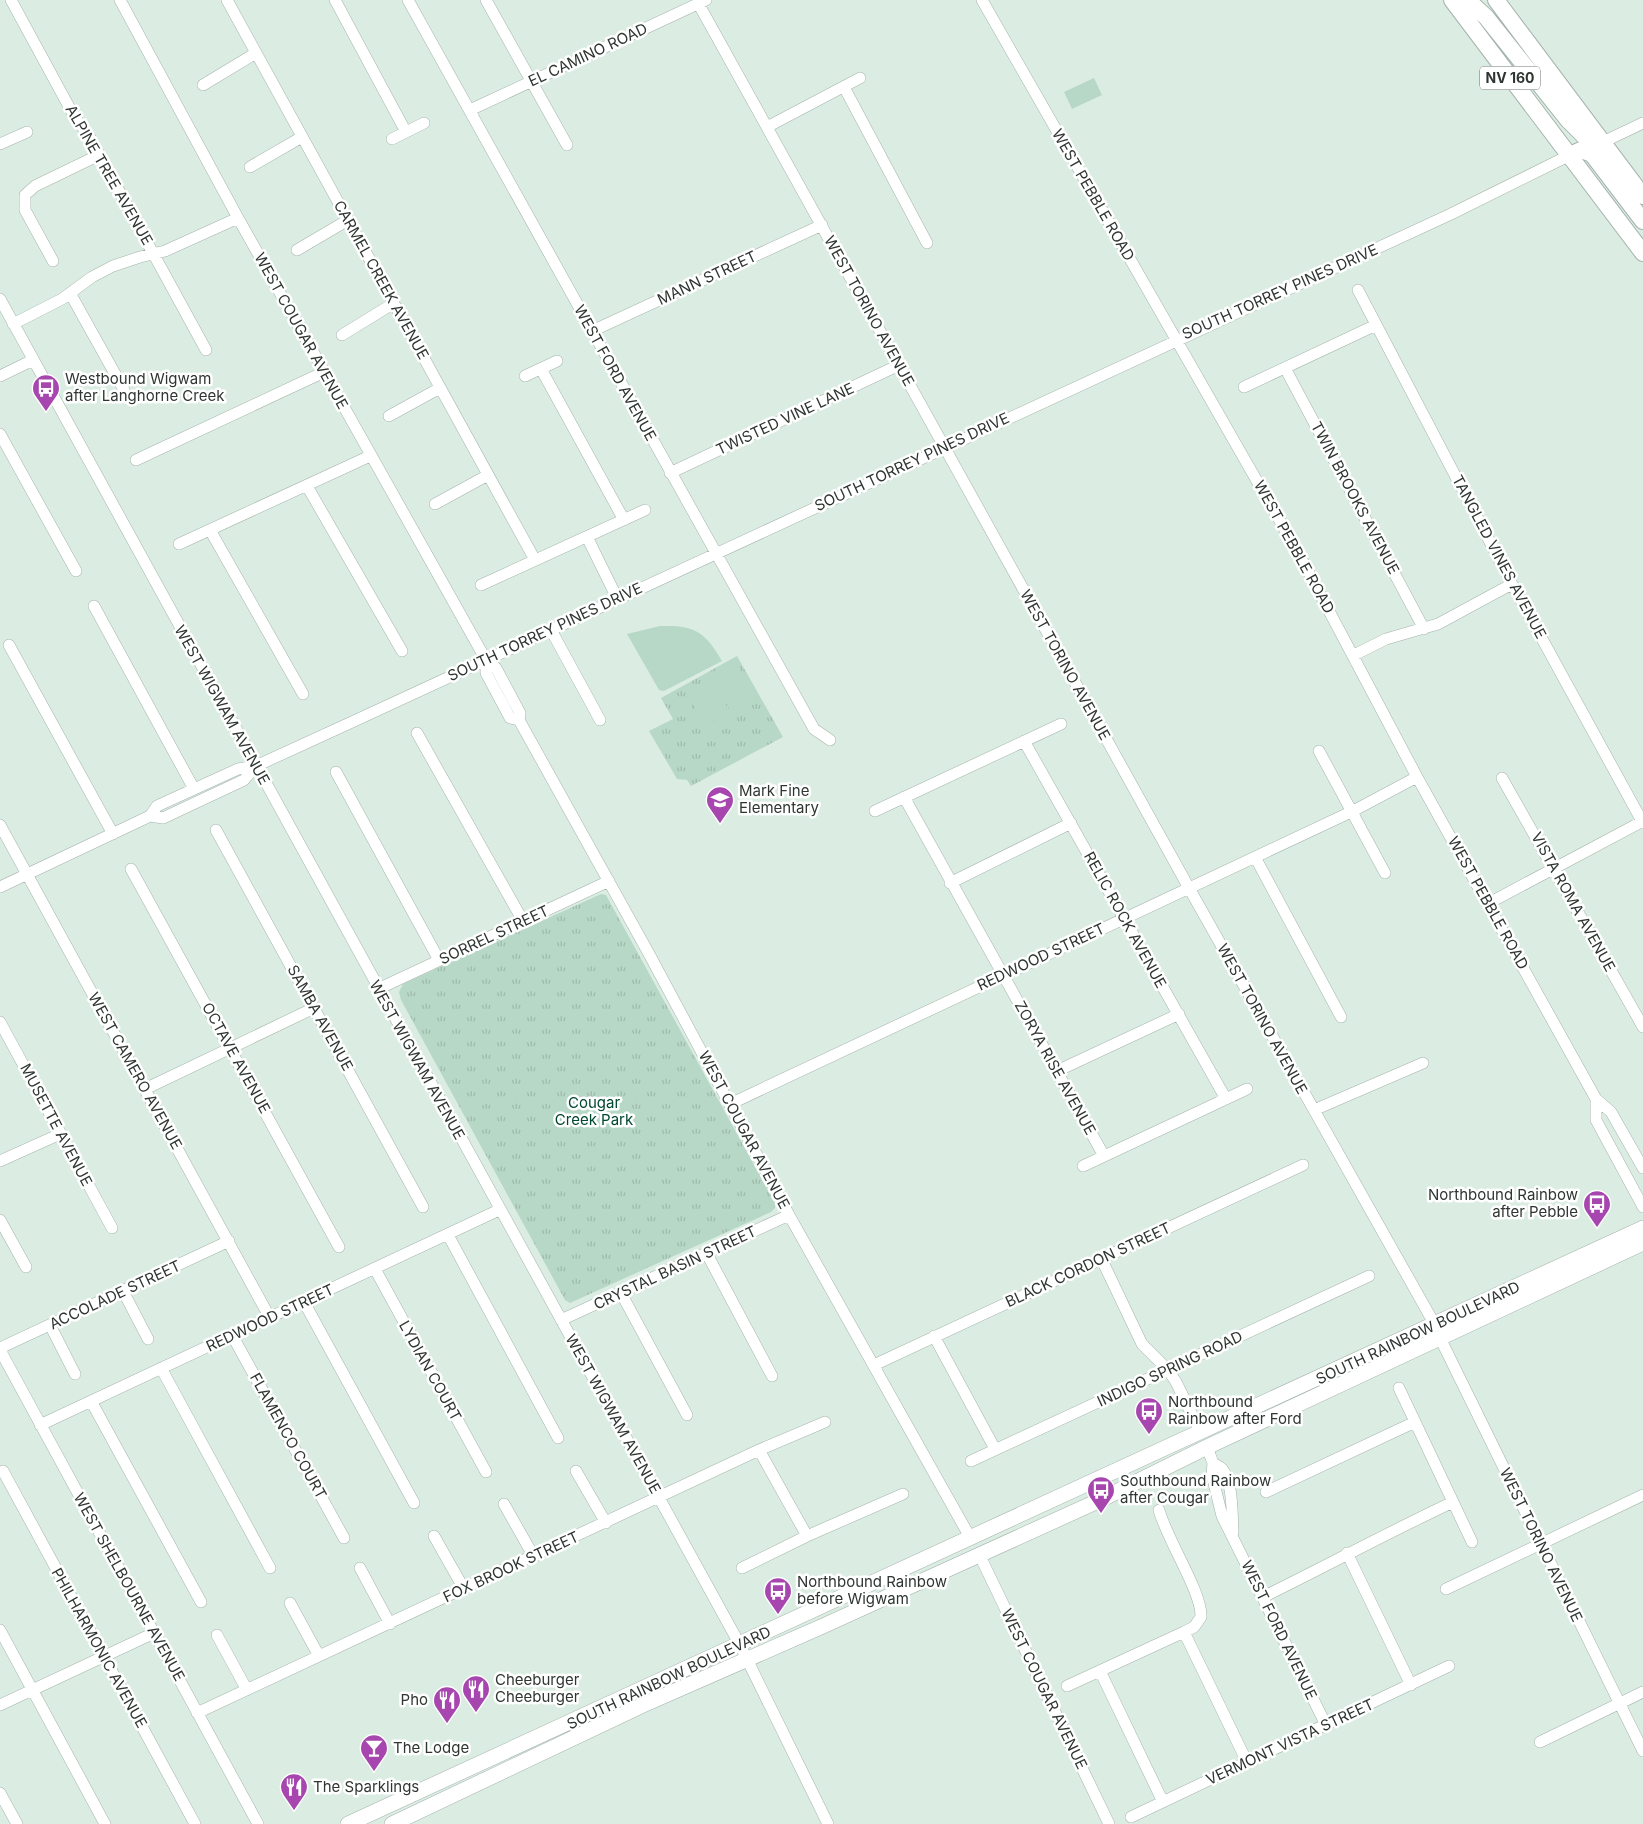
<svg xmlns="http://www.w3.org/2000/svg" width="1643" height="1824" font-family="Inter,sans-serif">
  <style>
    .park { fill: url(#park-tufts) }
    .pitch { fill: #b7d8c7 }
    .lines { fill: none; stroke-linecap: round; stroke-linejoin: round }
    .minor-casing { stroke: #a4b4ac; stroke-width: 12 }
    .major-casing { stroke: #a4b4ac; stroke-width: 16 }
    .highway-casing { stroke: #a4b4ac; stroke-width: 18 }
    .minor { stroke: #fff; stroke-width: 11 }
    .major { stroke: #fff; stroke-width: 15 }
    .highway { stroke: #fff; stroke-width: 16 }
    .labels { text-anchor: middle; stroke-width: 5; stroke-linejoin: round; paint-order: stroke }
    .shield { fill: #fff; stroke: #6d7270; stroke-width: 1 }
    .shield-label { font-size: 14px; font-weight: bold; fill: #2f3632 }
    .street-label { font-size: 15px; fill: #2f3632; stroke: #fff }
    .poi-label { font-size: 15px; fill: #2f3632; stroke: #fff; text-anchor: start }
    .park-label { font-size: 15px; fill: #004830; stroke: #fff }
  </style>
  <defs>
    <pattern id="park-tufts" width="24" height="20" patternUnits="userSpaceOnUse" patternTransform="scale(1.25)"><rect width="24" height="20" fill="#b7d8c7"/><path d="M3 7l-1-3M5 7V3M7 7l1-3M15 17l-1-3M17 17v-4M19 17l1-3" fill="none" stroke="#9ebaab"/></pattern>
  </defs>
  <rect width="100%" height="100%" fill="#dbece3"/>
  <!-- park -->
  <path class="park" d="M737,656L783,737L691,786L687,780L677,779L649,731L673,719L661,698Z
    M601,894L606,895L775,1203V1208L771,1212L570,1303L565,1300L401,1000L399,992L403,984Z"/>
  <!-- pitch -->
  <path class="pitch" d="M1094,78L1102,95L1072,109L1064,92Z
    M660,626C694,625 705,631 722,661L664,691L659,690L627,634Z
    M737,663L746,680L721,693L712,676Z
    M711,678L730,712L705,726L686,691Z
    M747,681L756,698L731,712L722,695Z"/>
  <g class="lines">
    <!-- minor casing -->
    <g class="minor-casing">
      <path id="minor" d="M11,0L74,116L89,136L206,350
        M120,0L238,218L486,660L496,668L520,713L519,720L648,952L789,1215L971,1539
        M227,0L535,560
        M335,0L406,132
        M408,0L814,729L830,740
        M486,0L567,145
        M982,0L1301,558L1417,777L1596,1099
        M698,3L1189,888L1435,1325
        M203,85L256,53
        M844,87L927,243
        M470,110L706,0
        M767,127L860,78
        M392,139L424,123
        M1603,142L1643,123
        M0,144L27,132
        M250,167L302,137
        M297,250L348,220
        M53,261L25,210V195L35,186L99,155
        M1358,290L1512,584L1643,823
        M70,293L124,390
        M0,299L740,1645L828,1824
        M13,324L62,299L92,277L113,266L140,257L165,251L238,218
        M592,331L822,225
        M342,335L394,303
        M1285,368L1424,629
        M541,369L624,520
        M0,376L33,360
        M525,376L557,361
        M1244,387L1376,325
        M389,416L440,388
        M0,434L76,571
        M136,460L324,372
        M670,473L899,365
        M307,486L402,651
        M435,504L488,475
        M210,530L303,694
        M587,537L617,598
        M179,544L370,456
        M481,585L645,510
        M94,606L194,789
        M551,630L600,720
        M9,645L113,834
        M1354,655L1386,639L1438,624L1512,584
        M486,660V673L510,718L519,720
        M417,733L523,921
        M1024,741L1226,1099
        M1319,751L1385,873
        M336,772L439,960
        M1502,778L1643,1027
        M904,797L1104,1156
        M875,811L1061,724
        M150,816L163,818L244,780L256,766
        M0,825L270,1318
        M216,830L423,1207
        M1255,857L1341,1017
        M131,869L339,1247
        M950,883L1071,823
        M0,887L150,816L157,806L238,769L256,766L352,722L1451,214L1568,156
        M1489,903L1643,821
        M378,989L609,881
        M0,1022L112,1228
        M1057,1071L1179,1014
        M145,1089L314,1008
        M730,1104L1353,811L1417,777
        M1314,1110L1423,1063
        M0,1161L60,1134
        M1083,1166L1247,1089
        M1643,1168L1611,1112L1596,1099V1120L1643,1207
        M0,1220L26,1267
        M448,1235L558,1438
        M707,1254L772,1376
        M1101,1258L1142,1344L1168,1370L1176,1382L1201,1433
        M375,1269L486,1472
        M123,1291L148,1339
        M621,1293L687,1415
        M304,1302L414,1503
        M561,1320L789,1215
        M50,1325L75,1374
        M232,1335L344,1538
        M934,1336L995,1449
        M1440,1338L1643,1751
        M0,1348L229,1241
        M0,1350L258,1824
        M874,1365L1303,1165
        M161,1368L270,1568
        M1399,1388L1472,1542
        M91,1401L201,1602
        M40,1425L499,1210
        M1207,1447L1213,1463L1212,1475L1222,1516L1326,1725
        M759,1450L807,1536
        M971,1461L1369,1276
        M1213,1463C1216,1465 1221,1467 1223,1470C1233,1484 1232,1515 1233,1532
        M3,1471L195,1824
        M576,1471L606,1523
        M1266,1492L1415,1422
        M504,1504L534,1557
        M434,1536L464,1589
        M1347,1553L1411,1685
        M979,1554L1109,1824
        M360,1568L390,1624
        M742,1568L807,1536L903,1494
        M1446,1589L1643,1495
        M1263,1597C1326,1566 1389,1532 1453,1502
        M290,1603L319,1656
        M0,1630L105,1824
        M1184,1632L1247,1762
        M217,1635L247,1690
        M1100,1671L1163,1802
        M1067,1686L1184,1632L1194,1627L1201,1617C1202,1592 1167,1540 1159,1510
        M0,1705L154,1633
        M197,1713L759,1450L825,1422
        M1540,1742L1643,1692
        M0,1793L17,1824
        M1131,1817L1449,1666"/>
    </g>
    <!-- major casing -->
    <g class="major-casing">
      <path id="major" d="M348,1824L1643,1228
        M392,1824L643,1705L823,1626L1098,1501L1207,1447L1643,1243"/>
    </g>
    <!-- highway casing -->
    <g class="highway-casing">
      <path id="highway" d="M1452,0L1643,253
        M1461,0L1473,5L1486,17L1568,120L1584,136L1603,142
        M1496,0L1643,196
        M1568,156L1581,150L1592,154L1643,221"/>
    </g>
    <!-- minor -->
    <use href="#minor" class="minor"/>
    <!-- major -->
    <use href="#major" class="major"/>
    <!-- highway -->
    <use href="#highway" class="highway"/>
  </g>
  <!-- icons -->
  <defs>
    <g id="bus-pin" transform="scale(1.4375)"><path d="M0 17L-7.5 6A9.5 9.5 0 1 1 7.5 6Z" fill="#a646ae" stroke="#fff"/><path d="M-5-6H5V4H4V6H2V4H-2V6H-4V4H-5ZM-3.5-4V0h7V-4ZM-3.5 1.2v1.5H-2V1.2ZM2 1.2v1.5H3.5V1.2Z" fill="#fff"/></g>
    <g id="school-pin" transform="scale(1.4375)"><path d="M0 17L-7.5 6A9.5 9.5 0 1 1 7.5 6Z" fill="#a646ae" stroke="#fff"/><path d="M0-5L7-2L0 1L-7-2ZM-4 1L0 2.5L4 1V4Q0 6-4 4Z" fill="#fff"/></g>
    <g id="restaurant-pin" transform="scale(1.4375)"><path d="M0 17L-7.5 6A9.5 9.5 0 1 1 7.5 6Z" fill="#a646ae" stroke="#fff"/><path d="M-5-6h1v4h1v-4h1v4h1v-4h1v5L-1.5 .5V6h-2V.5L-5-1ZM5-6V6H3V1.5H1.5Q1.5-4 5-6Z" fill="#fff"/></g>
    <g id="bar-pin" transform="scale(1.4375)"><path d="M0 17L-7.5 6A9.5 9.5 0 1 1 7.5 6Z" fill="#a646ae" stroke="#fff"/><path d="M-6-5H6L.8 .8V4.5H3.5V6h-7V4.5H-.8V.8Z" fill="#fff"/></g>
  </defs>
  <g fill-rule="evenodd">
    <use href="#bus-pin" x="46" y="388"/>
    <use href="#school-pin" x="720" y="800"/>
    <use href="#bus-pin" x="1597" y="1204"/>
    <use href="#bus-pin" x="1149" y="1411"/>
    <use href="#bus-pin" x="1101" y="1490"/>
    <use href="#bus-pin" x="778" y="1591"/>
    <use href="#restaurant-pin" x="476" y="1689"/>
    <use href="#restaurant-pin" x="447" y="1700"/>
    <use href="#bar-pin" x="374" y="1748"/>
    <use href="#restaurant-pin" x="294" y="1787"/>
  </g>
  <g class="labels">
    <!-- shield labels -->
    <rect class="shield" x="1480" y="66.5" width="60" height="23" rx="4"/>
    <g class="shield-label">
      <text x="1510" y="83">NV 160</text>
    </g>
    <!-- street labels -->
    <g class="street-label">
      <text transform="translate(588 55) rotate(-25)" y="5">EL CAMINO ROAD</text>
      <text transform="translate(109 175) rotate(60)" y="5">ALPINE TREE AVENUE</text>
      <text transform="translate(1093 195) rotate(60)" y="5">WEST PEBBLE ROAD</text>
      <text transform="translate(707 278) rotate(-25)" y="5">MANN STREET</text>
      <text transform="translate(381 280) rotate(61)" y="5">CARMEL CREEK AVENUE</text>
      <text transform="translate(1280 292) rotate(-24)" y="5">SOUTH TORREY PINES DRIVE</text>
      <text transform="translate(869 311) rotate(61)" y="5">WEST TORINO AVENUE</text>
      <text transform="translate(301 331) rotate(61)" y="5">WEST COUGAR AVENUE</text>
      <text transform="translate(615 373) rotate(61)" y="5">WEST FORD AVENUE</text>
      <text transform="translate(785 419) rotate(-25)" y="5">TWISTED VINE LANE</text>
      <text transform="translate(912 462) rotate(-25)" y="5">SOUTH TORREY PINES DRIVE</text>
      <text transform="translate(1355 498) rotate(62)" y="5">TWIN BROOKS AVENUE</text>
      <text transform="translate(1294 547) rotate(61)" y="5">WEST PEBBLE ROAD</text>
      <text transform="translate(1499 557) rotate(62)" y="5">TANGLED VINES AVENUE</text>
      <text transform="translate(545 632) rotate(-25)" y="5">SOUTH TORREY PINES DRIVE</text>
      <text transform="translate(1065 665) rotate(61)" y="5">WEST TORINO AVENUE</text>
      <text transform="translate(222 705) rotate(61)" y="5">WEST WIGWAM AVENUE</text>
      <text transform="translate(1573 902) rotate(61)" y="5">VISTA ROMA AVENUE</text>
      <text transform="translate(1488 903) rotate(61)" y="5">WEST PEBBLE ROAD</text>
      <text transform="translate(1125 920) rotate(61)" y="5">RELIC ROCK AVENUE</text>
      <text transform="translate(494 935) rotate(-25)" y="5">SORREL STREET</text>
      <text transform="translate(1041 957) rotate(-25)" y="5">REDWOOD STREET</text>
      <text transform="translate(320 1018) rotate(61)" y="5">SAMBA AVENUE</text>
      <text transform="translate(1262 1019) rotate(61)" y="5">WEST TORINO AVENUE</text>
      <text transform="translate(236 1058) rotate(61)" y="5">OCTAVE AVENUE</text>
      <text transform="translate(417 1060) rotate(61)" y="5">WEST WIGWAM AVENUE</text>
      <text transform="translate(1055 1068) rotate(61)" y="5">ZORYA RISE AVENUE</text>
      <text transform="translate(135 1071) rotate(61)" y="5">WEST CAMERO AVENUE</text>
      <text transform="translate(56 1125) rotate(62)" y="5">MUSETTE AVENUE</text>
      <text transform="translate(744 1130) rotate(62)" y="5">WEST COUGAR AVENUE</text>
      <text transform="translate(1088 1265) rotate(-25)" y="5">BLACK CORDON STREET</text>
      <text transform="translate(675 1268) rotate(-25)" y="5">CRYSTAL BASIN STREET</text>
      <text transform="translate(115 1295) rotate(-25)" y="5">ACCOLADE STREET</text>
      <text transform="translate(270 1318) rotate(-25)" y="5">REDWOOD STREET</text>
      <text transform="translate(1418 1333) rotate(-25)" y="5">SOUTH RAINBOW BOULEVARD</text>
      <text transform="translate(1170 1369) rotate(-25)" y="5">INDIGO SPRING ROAD</text>
      <text transform="translate(430 1371) rotate(61)" y="5">LYDIAN COURT</text>
      <text transform="translate(613 1414) rotate(61)" y="5">WEST WIGWAM AVENUE</text>
      <text transform="translate(288 1436) rotate(61)" y="5">FLAMENCO COURT</text>
      <text transform="translate(1541 1545) rotate(64)" y="5">WEST TORINO AVENUE</text>
      <text transform="translate(511 1567) rotate(-25)" y="5">FOX BROOK STREET</text>
      <text transform="translate(129 1587) rotate(61)" y="5">WEST SHELBOURNE AVENUE</text>
      <text transform="translate(1279 1630) rotate(64)" y="5">WEST FORD AVENUE</text>
      <text transform="translate(99 1648) rotate(61)" y="5">PHILHARMONIC AVENUE</text>
      <text transform="translate(669 1678) rotate(-25)" y="5">SOUTH RAINBOW BOULEVARD</text>
      <text transform="translate(1044 1689) rotate(64)" y="5">WEST COUGAR AVENUE</text>
      <text transform="translate(1290 1742) rotate(-25)" y="5">VERMONT VISTA STREET</text>
    </g>
    <!-- poi labels -->
    <g class="poi-label">
      <text x="65" y="384">Westbound Wigwam<tspan x="65" dy="17">after Langhorne Creek</tspan></text>
      <text x="739" y="796">Mark Fine<tspan x="739" dy="17">Elementary</tspan></text>
      <text x="1578" y="1200" text-anchor="end">Northbound Rainbow<tspan x="1578" dy="17">after Pebble</tspan></text>
      <text x="1168" y="1407">Northbound<tspan x="1168" dy="17">Rainbow after Ford</tspan></text>
      <text x="1120" y="1486">Southbound Rainbow<tspan x="1120" dy="17">after Cougar</tspan></text>
      <text x="797" y="1587">Northbound Rainbow<tspan x="797" dy="17">before Wigwam</tspan></text>
      <text x="495" y="1685">Cheeburger<tspan x="495" dy="17">Cheeburger</tspan></text>
      <text x="428" y="1705" text-anchor="end">Pho</text>
      <text x="393" y="1753">The Lodge</text>
      <text x="313" y="1792">The Sparklings</text>
    </g>
    <!-- park labels -->
    <g class="park-label">
      <text x="594" y="1108">Cougar<tspan x="594" dy="17">Creek Park</tspan></text>
    </g>
  </g>
</svg>
